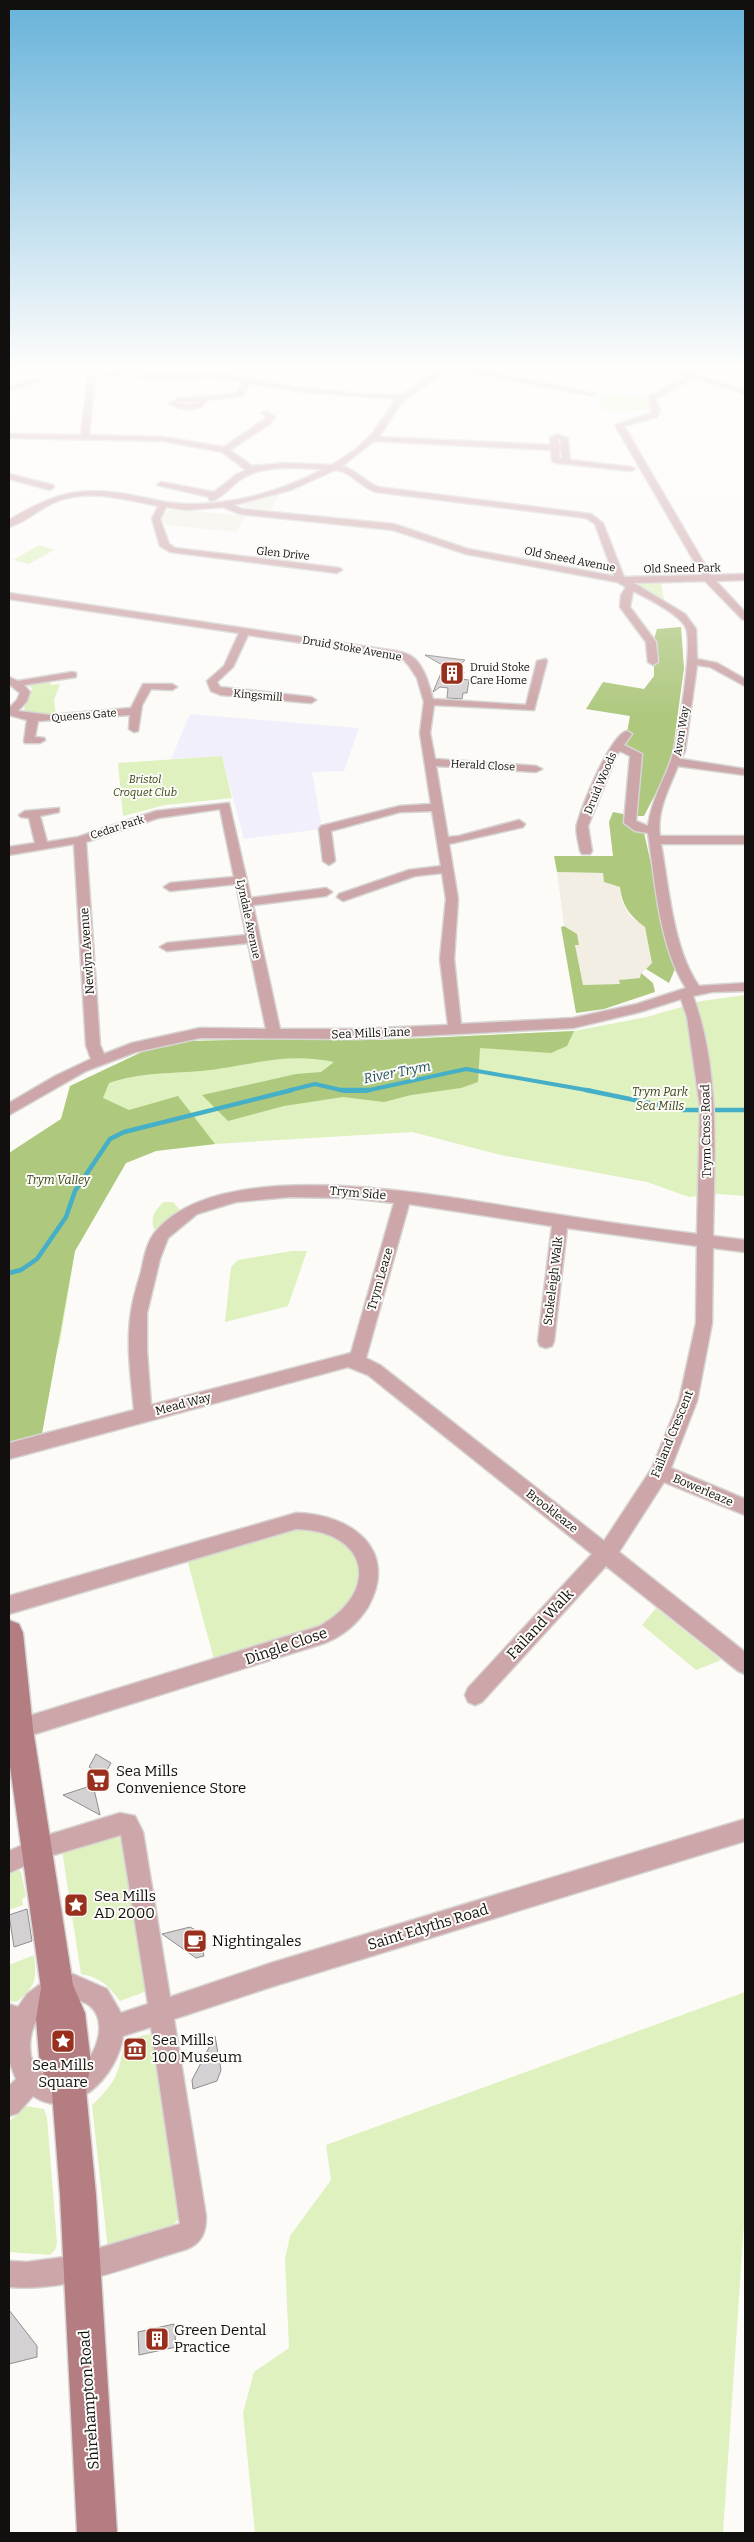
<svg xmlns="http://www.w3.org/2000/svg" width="754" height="2542" font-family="Bitter,serif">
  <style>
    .built { fill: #f2eee4 }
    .education { fill: #f2effc }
    .green { fill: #def1be }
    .forest { fill: #aec87e }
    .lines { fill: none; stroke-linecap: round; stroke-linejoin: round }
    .stream-far1 { stroke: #44afc6; stroke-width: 4 }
    .stream { stroke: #44afc6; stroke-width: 4.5 }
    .building { fill: #d4d1d3; stroke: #8f8d8f }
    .minor-casing { stroke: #d6d5d3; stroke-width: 3 }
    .secondary-casing { stroke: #d6d5d3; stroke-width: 3 }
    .minor { fill: #cda6a9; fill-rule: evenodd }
    .secondary { fill: #b47d81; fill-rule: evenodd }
    .labels { text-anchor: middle; stroke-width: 4; stroke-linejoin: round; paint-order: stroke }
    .far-street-label { font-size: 11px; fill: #11100f; stroke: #fcfbf8 }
    .far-poi-label { font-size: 11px; fill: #11100f; stroke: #fcfbf8; text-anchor: start }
    .far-park-label { font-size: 11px; font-style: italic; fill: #374712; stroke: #fcfbf8 }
    .street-label { font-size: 12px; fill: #11100f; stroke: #fcfbf8 }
    .park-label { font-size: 12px; font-style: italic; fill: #374712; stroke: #fcfbf8 }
    .water-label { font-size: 14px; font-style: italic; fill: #285660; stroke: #fcfbf8 }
    .near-street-label { font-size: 15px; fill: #11100f; stroke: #fcfbf8 }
    .near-poi-label { font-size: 15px; fill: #11100f; stroke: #fcfbf8; text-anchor: start }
  </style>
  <rect width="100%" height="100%" fill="#fcfbf8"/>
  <!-- built -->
  <path class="built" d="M280,494L271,510L241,506L244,504Z
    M171,509L246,516L236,532L167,525L162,520L163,514Z
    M557,872L603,873L604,882L620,887L621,899L630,916L645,927L653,963L641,973L640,978L620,980V984L583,985L575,945H578L577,934L564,926Z"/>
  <!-- education -->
  <path class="education" d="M57,364H152L88,373L55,368Z
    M190,714L359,728L344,771L312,772L322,829L244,839L222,756L171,759Z"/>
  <!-- green -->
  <path class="green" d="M594,394L647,397L653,410L604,411Z
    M39,545L54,550L29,564L13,560Z
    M639,581H661L664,601L637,586Z
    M49,680L51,685L60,684L54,700L56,714L43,715L25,712L24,708L32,689L28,684Z
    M222,756L232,798L165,805L123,816L118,763Z
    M745,995V1196L718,1194L689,1197L647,1182L501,1155L412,1132L215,1144L156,1151L126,1163L75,1251L60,1342L48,1376L9,1443V1153L61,1119L70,1086L144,1051L191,1041L271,1039L382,1040L574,1031L647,1017L702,1001Z
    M164,1202H173L180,1210L157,1230L154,1229C150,1218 155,1209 164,1202Z
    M292,1251H307L288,1306L225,1322L231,1267L238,1260Z
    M308,1527L344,1541L362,1565L358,1593L340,1620L215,1663L188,1563L192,1558L290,1528Z
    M656,1608L721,1660L696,1670L642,1625Z
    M113,1833L122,1835L147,1991L120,2001C109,1986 100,1977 81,1974L62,1850Z
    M18,1870L21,1872L26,1896L22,1899L23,1905L9,1910V1874Z
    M34,1955C37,1981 36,1985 17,2002L9,2001V1965Z
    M745,1992V2208L723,2533H255L243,2413L254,2372L289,2348L285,2259L290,2236L331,2180L326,2145Z
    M149,2034L154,2041L184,2210C168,2241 139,2241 108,2250L92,2105C116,2083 120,2072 124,2040Z
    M25,2106L44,2109L47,2118L57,2243L55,2250L50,2255L9,2252V2122Z"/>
  <!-- forest -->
  <path class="forest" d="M681,627L684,668L672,757L664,777L644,816H632L638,751L625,744L630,716L586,709L603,682L644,689L654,676V639L657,629Z
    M613,812L623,814L626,823L644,833L675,969L669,983L646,969L652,963L645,927C630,916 622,906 620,887L604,882L603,873L557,872L554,856H613L609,822Z
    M564,926L577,934L579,945H575L583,985L620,984L619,980L640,978L641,973L653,983L655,992L604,1009L576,1013L561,927Z
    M574,1031L567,1046L551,1053L480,1048L478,1082L461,1088L411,1095L384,1102L343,1097L284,1106L228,1121L202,1095L296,1074L321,1072L334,1062C284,1051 248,1067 200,1071C166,1074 142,1072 109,1083L103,1098L129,1110L178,1096L215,1144L156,1151L126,1163L75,1251L42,1434L9,1443V1153L61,1119L70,1086L144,1051L191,1041L271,1039L382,1040Z"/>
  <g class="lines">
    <!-- stream-far1 -->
    <path class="stream-far1" d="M287,1091L315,1084L345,1091H365L466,1069L592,1091"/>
    <!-- stream -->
    <path class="stream" d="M340,1090H370
      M586,1090L683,1110H745
      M9,1273L21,1270L37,1259L66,1217L75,1191L110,1139L124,1132L292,1090"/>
  </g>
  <!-- building -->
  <path class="building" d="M425,655L465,660L454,671L464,672L461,679L469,680L467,693H463L462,699L447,698L448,688L440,687L433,692L444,666Z
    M96,1754L111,1763L104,1775L89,1767Z
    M93,1785L100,1815L63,1795Z
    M27,1909L32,1941L14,1947L9,1915Z
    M190,1927L199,1932L204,1956L196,1958L162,1934Z
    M215,2036L221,2070L217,2081L193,2089L192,2080Z
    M9,2310L37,2346V2357L9,2364Z
    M174,2324L176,2347L139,2355L138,2332Z"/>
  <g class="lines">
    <!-- minor casing -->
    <g class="minor-casing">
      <path id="minor" d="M148,364H160L110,376L106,374Z
        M437,364H453L596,394L592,396L450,368L401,403L379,437L551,445L550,438L557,434L568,438L570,460L631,467L635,469L631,471L556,463L552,461L551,450L374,441L342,466C356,470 364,481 378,487L591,514L603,523L624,577L702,575L615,425L651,413L649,396L688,376L652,364H662L745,390V394L694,378L656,399L660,411L657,417L624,426L711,575L745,574V580L716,581L745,612V620L742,619L705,581L634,583L685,614L696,629L697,659L717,663L745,679V686L710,667L697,665L685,751L681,759L745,769V775L678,766C669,788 656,812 660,836H745V844H661C669,888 673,949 699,986L745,983V991L712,992L693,996C721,1070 714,1158 713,1236L745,1240V1252L713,1248L712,1323L697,1401L671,1468L745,1499V1515L664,1482L619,1552L745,1652V1674L738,1671L606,1566L482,1702L475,1705L468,1702L465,1695L468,1688L592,1554L368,1375L348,1367L9,1459V1443L134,1410C131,1378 126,1344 131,1312C133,1298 137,1285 141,1272C144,1258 147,1240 157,1230C227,1150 454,1199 548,1213C597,1221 647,1228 697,1234L700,1107L687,1017L681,999L640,1012L573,1028L359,1039L200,1038L136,1052L86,1071L9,1115V1103L55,1076L91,1059L86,1045L74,844L9,855V847L35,843L29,818L21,817L19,815L25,811L59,808V812L40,816L47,842L78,837L156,811L229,803L251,898L326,888L332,892L326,896L253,905L280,1029H359L448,1025L440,959L446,899L442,873L415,876L343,901L337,897L339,894L409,870L441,866L432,811L400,812L331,831L335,861L329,865L323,861L319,829L321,826L400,806L431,804L420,733L424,702L417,678L409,666L404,660L391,656L248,635L233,667L217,682L220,687L311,697L316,700L311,703L221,695L211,691L207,681L224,666L239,633L9,599V593L396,651C400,652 407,653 411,656C424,664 429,685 433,699L526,705L537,661L546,659L547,661L534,710L434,705L430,733L435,759L536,766L542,769L536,772L436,766L448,837L459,836L519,820L525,824L523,827L449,844L458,899L454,959L461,1024L573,1018L637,1004L686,988C659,947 655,881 648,833L635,831L624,823L630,756L620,751L617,754L588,826L592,851L590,854H582L580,851C579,843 575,832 577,824C583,804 610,735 627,731L632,734L624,745L642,754L636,821L648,826C652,796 667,777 674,750C679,729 693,646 686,628C680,614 647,598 633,591L630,607L656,642L658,662L653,665L648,662L646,642L620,607L621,595L626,587L617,582L466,554L393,530L240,514L223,507L187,510L166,507L160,519L169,544L175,548L340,568L342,570L337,573L170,552L160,546L152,519L158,506C123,499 87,488 53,503C38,510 24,523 9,527V520C53,494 79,485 131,495C150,499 169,504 188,504C234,505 282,491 323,469C297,468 267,464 243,478C232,484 224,497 212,501L209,500V497L157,485L161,482L214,492L237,474L246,470L222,452L163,441L9,438V434L81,435L88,375L95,377L89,435L163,437L224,447L265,419L267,417L262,413L266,411L275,417L271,423L230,450L252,466L285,463L332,465L355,450L372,434L396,399L303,392L250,383L243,396L208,400L201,407L190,410L178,408L168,403L180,398L233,394L237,393L243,382L215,377L144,379L140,377L144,375L215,373L303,388L361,394L401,395L443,367ZM200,401L190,405L178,403L181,402ZM558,439H560L561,445H559ZM559,450H561L562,459H560ZM335,470C351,471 360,487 376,492L586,518L595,524L614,576L468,549L394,524L242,509L234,505L291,490ZM220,809L234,877L170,883L164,887L170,891L236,884L246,935L167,943L160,947L167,951L248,943L266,1029L200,1028L132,1043L104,1054L100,1045L86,842L158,818ZM290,1197L349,1198L394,1203L351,1353L151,1405L147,1351V1313L160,1259L168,1238L197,1214L236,1202ZM409,1204L552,1226L538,1341L540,1346L546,1348L552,1346L554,1341L567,1228L697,1246L696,1323L679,1401L652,1468L604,1541L380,1365L366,1358Z
        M609,364H618L633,370L626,372Z
        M35,379L42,381L9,391V387Z
        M9,474L53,485L54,487L50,490L9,479Z
        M72,672L76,673V677L24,685L30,692L27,701L18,711L50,715L131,708L143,684H172L177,687L172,690L151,689L142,705L138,731L134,732L129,729L130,715L38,721L35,737L44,738L45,740L40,743H25L24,741L27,720L9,715V708L17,700L20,693L9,684V677L18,681Z
        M296,1513C350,1514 400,1549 368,1607C358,1623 343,1636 325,1643L19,1739L12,1736L9,1729L12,1722L19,1719L320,1626C382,1590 368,1531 296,1529L9,1614V1596Z
        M120,1813L135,1816L143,1832L170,1997L271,1963L745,1819V1841L271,1987L174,2019L206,2216C206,2232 202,2243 187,2249C130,2266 70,2292 9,2287V2261L27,2262L72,2256L180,2224L151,2027L123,2036C118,2075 73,2123 33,2096L18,2113L9,2116V2086L16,2079L9,2061V2004L18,2007L27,1994L39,1985L58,1977L73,1974L107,1989L121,2013L148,2004L121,1835L40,1859L9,1873V1851L38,1838ZM72,1998C78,2000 85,2002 90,2006C118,2029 77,2097 44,2074C38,2070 33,2064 31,2056C26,2027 43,2001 72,1998Z"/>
    </g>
    <!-- secondary casing -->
    <g class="secondary-casing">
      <path id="secondary" d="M9,1620L19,1624L23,1633L33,1729L73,1985L85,2013L91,2063L86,2090L96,2195L117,2533H77L60,2195L52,2092L40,2066L36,2019L41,1988L9,1759Z"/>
    </g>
    <!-- minor -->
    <use href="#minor" class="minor"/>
    <!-- secondary -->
    <use href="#secondary" class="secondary"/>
  </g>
  <!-- sky -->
  <linearGradient id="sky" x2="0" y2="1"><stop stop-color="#66b2da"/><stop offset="0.51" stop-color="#fefdfc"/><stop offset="1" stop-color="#fefdfc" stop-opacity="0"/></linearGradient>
  <rect width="754" height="719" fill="url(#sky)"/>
  <!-- icons -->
  <defs>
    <g id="building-square" transform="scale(1.25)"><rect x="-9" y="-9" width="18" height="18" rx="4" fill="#992f1d" stroke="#fcfbf8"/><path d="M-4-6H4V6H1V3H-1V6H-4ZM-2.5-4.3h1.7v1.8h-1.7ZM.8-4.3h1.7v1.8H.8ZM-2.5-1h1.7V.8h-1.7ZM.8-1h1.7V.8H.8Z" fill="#fff"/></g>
    <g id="supermarket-square" transform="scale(1.25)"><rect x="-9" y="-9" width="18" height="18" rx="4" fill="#992f1d" stroke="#fcfbf8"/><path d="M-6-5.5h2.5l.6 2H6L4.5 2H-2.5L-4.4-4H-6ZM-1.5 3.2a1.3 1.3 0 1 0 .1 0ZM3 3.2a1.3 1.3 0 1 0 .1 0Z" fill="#fff"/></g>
    <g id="sight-square" transform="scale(1.25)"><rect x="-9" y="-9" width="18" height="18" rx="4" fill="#992f1d" stroke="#fcfbf8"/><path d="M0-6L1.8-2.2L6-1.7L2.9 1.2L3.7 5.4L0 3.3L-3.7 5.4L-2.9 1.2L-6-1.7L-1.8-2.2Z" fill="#fff"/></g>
    <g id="cafe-square" transform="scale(1.25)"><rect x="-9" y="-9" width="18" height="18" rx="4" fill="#992f1d" stroke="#fcfbf8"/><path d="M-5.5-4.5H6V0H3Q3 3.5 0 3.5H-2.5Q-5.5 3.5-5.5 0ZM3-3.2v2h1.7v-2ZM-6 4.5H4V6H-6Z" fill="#fff"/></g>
    <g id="museum-square" transform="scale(1.25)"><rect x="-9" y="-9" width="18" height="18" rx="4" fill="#992f1d" stroke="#fcfbf8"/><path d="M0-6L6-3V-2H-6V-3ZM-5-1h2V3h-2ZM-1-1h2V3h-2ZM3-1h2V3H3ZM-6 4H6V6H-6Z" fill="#fff"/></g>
  </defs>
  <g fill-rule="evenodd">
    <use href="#building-square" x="452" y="673"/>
    <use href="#supermarket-square" x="98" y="1780"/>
    <use href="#sight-square" x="76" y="1905"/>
    <use href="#cafe-square" x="195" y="1941"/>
    <use href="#sight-square" x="63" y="2041"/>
    <use href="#museum-square" x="135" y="2049"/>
    <use href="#building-square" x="157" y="2339"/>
  </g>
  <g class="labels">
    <!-- far-street labels -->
    <g class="far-street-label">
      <text transform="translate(283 553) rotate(6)" y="4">Glen Drive</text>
      <text transform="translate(570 559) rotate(11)" y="4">Old Sneed Avenue</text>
      <text transform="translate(682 568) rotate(-1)" y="4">Old Sneed Park</text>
      <text transform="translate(352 648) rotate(10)" y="4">Druid Stoke Avenue</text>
      <text transform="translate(258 695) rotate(5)" y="4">Kingsmill</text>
      <text transform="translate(84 715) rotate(-5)" y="4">Queens Gate</text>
      <text transform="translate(681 731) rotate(-81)" y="4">Avon Way</text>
      <text transform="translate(483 765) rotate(3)" y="4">Herald Close</text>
      <text transform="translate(600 783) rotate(-67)" y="4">Druid Woods</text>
      <text transform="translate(117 827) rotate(-18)" y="4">Cedar Park</text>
      <text transform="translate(249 919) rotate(78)" y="4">Lyndale Avenue</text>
    </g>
    <!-- far-poi labels -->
    <g class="far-poi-label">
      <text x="470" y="671">Druid Stoke<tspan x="470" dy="13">Care Home</tspan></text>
    </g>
    <!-- far-park labels -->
    <g class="far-park-label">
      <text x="145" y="783">Bristol<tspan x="145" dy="13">Croquet Club</tspan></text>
    </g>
    <!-- street labels -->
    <g class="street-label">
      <text transform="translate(87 951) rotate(-94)" y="4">Newlyn Avenue</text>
      <text transform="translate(371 1033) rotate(-2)" y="4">Sea Mills Lane</text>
      <text transform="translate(706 1131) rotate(-91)" y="4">Trym Cross Road</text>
      <text transform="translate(358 1193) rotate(5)" y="4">Trym Side</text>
      <text transform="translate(380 1279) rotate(-74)" y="4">Trym Leaze</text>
      <text transform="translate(553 1281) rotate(-83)" y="4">Stokeleigh Walk</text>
      <text transform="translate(183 1404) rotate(-15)" y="4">Mead Way</text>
      <text transform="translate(672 1434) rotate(-68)" y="4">Failand Crescent</text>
      <text transform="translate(703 1490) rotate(23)" y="4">Bowerleaze</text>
      <text transform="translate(552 1511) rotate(38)" y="4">Brookleaze</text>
    </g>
    <!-- park labels -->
    <g class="park-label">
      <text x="660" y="1096">Trym Park<tspan x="660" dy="14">Sea Mills</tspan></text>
      <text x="58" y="1184">Trym Valley</text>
    </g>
    <!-- water labels -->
    <g class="water-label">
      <text transform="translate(397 1072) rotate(-11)" y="5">River Trym</text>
    </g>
    <!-- near-street labels -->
    <g class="near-street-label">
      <text transform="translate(540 1624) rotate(-47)" y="5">Failand Walk</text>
      <text transform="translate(286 1646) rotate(-19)" y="5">Dingle Close</text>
      <text transform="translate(428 1927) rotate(-17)" y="5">Saint Edyths Road</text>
      <text transform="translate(89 2400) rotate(-94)" y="5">Shirehampton Road</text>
    </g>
    <!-- near-poi labels -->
    <g class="near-poi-label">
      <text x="116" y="1776">Sea Mills<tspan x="116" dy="17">Convenience Store</tspan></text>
      <text x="94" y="1901">Sea Mills<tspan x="94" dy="17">AD 2000</tspan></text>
      <text x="212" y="1946">Nightingales</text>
      <text x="152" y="2045">Sea Mills<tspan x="152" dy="17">100 Museum</tspan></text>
      <text x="63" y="2070" text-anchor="middle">Sea Mills<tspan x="63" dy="17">Square</tspan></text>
      <text x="174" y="2335">Green Dental<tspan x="174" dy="17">Practice</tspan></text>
    </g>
  </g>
  <!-- border -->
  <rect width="754" height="2542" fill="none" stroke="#11100f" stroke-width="20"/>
</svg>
